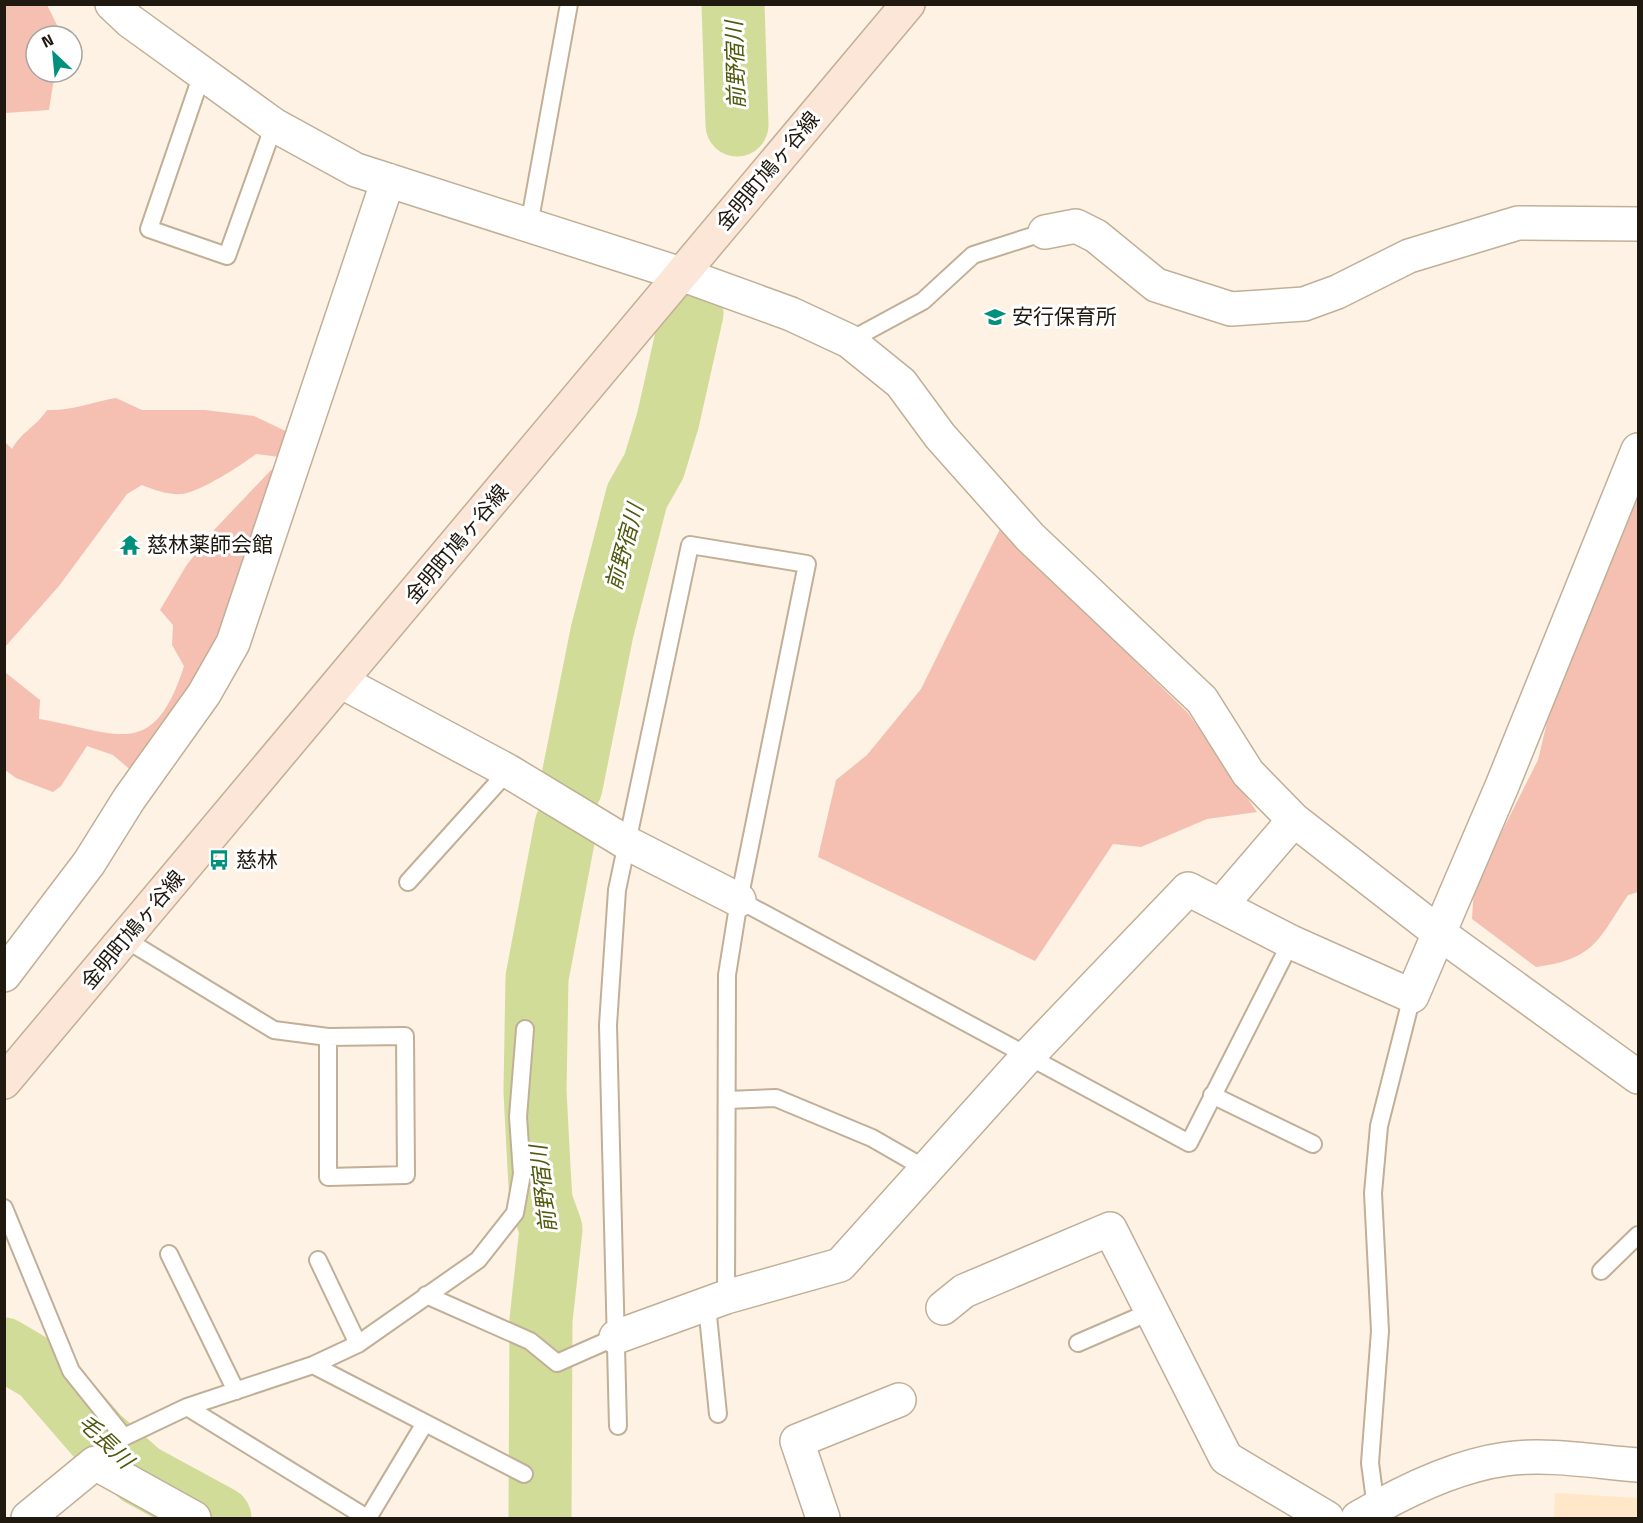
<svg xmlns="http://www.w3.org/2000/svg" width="1643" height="1523" font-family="'Titillium Web','Noto Sans JP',sans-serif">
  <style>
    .built { fill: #ffe7c7 }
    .green { fill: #f5c0b1 }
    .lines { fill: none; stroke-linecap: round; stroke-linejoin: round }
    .river { stroke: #d0dc98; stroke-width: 63 }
    .service-casing { stroke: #c1af97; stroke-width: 20 }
    .minor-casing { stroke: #c1af97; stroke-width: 36 }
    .tertiary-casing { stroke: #c1af97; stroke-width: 36 }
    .secondary-casing { stroke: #c1af97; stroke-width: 36 }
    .service { stroke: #fff; stroke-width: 16 }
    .minor { stroke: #fff; stroke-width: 33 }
    .tertiary { stroke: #fff; stroke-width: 33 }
    .secondary { stroke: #fbe6d7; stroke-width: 33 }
    .labels { text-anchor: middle; stroke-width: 6; stroke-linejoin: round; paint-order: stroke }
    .street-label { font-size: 21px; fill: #1f190f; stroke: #fff }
    .poi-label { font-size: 21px; fill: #1f190f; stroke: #fff; text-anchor: start }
    .water-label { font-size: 22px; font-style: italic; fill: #50590d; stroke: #fff }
  </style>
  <rect width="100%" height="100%" fill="#fdf2e3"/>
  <!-- built -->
  <path class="built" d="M1555,1493L1638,1498V1518H1554Z"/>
  <!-- green -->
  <path class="green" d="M5,4L47,5L61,33L60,36H36V72H55L49,110L5,113Z
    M116,398L142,410H205L254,416L294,435L288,458L256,454C240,466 202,491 182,494C168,495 154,490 142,485L127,494L59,586L5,647L4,441L12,449C22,431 36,427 47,410C72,411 92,402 116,398Z
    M271,470L282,473L220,649L134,773L113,755L87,746L61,786L53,792L16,778L5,770L4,667L6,673L40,700L39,719C115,731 153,764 184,666L172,645L173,625L160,610L186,566L215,529Z
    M1638,481V892L1628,895C1598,940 1595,959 1536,967L1472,919L1474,887L1538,760L1557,680Z
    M1000,529L1188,713L1257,812L1207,819L1141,847L1113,844L1035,961L818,857L836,780L867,755L921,689Z"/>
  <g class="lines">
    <!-- river -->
    <path class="river" d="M733,4L737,125
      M571,787L602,632L637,496L654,466L668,420L692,313
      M4,1349L41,1371L99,1438L141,1475L220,1518
      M540,1518L541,1320L551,1229L541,1201L539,1168L535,1091L537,978L566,825"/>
    <!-- service casing -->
    <g class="service-casing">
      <path id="service" d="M202,74L149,229L227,256L274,125
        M529,225L569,4
        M849,341L923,301L973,255L1045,232
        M408,882L508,771
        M739,900L1189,1143L1291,942
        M125,939L274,1030L328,1037L405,1036L406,1175L328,1177V1037
        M1212,1095L1313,1144
        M727,1100L776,1098L872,1138L926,1169
        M4,1208L71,1371L124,1437
        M169,1254L236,1391
        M318,1260L358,1344
        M1601,1271L1638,1235
        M426,1295L530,1341L557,1363L616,1337
        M707,1306L718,1414
        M1078,1343L1152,1311
        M313,1365L524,1474
        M187,1407L367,1518
        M618,1426L608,1025L617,890L690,545L807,564L739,900L727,975L726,1297
        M95,1463L124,1437L187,1407L313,1365L358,1344L478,1260L515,1213L522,1174L518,1117L525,1029
        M1376,1508L1370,1463L1380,1331L1373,1193L1379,1126L1412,996
        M368,1518L425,1423"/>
    </g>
    <!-- minor casing -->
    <g class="minor-casing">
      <path id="minor" d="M112,4L130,21L274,125L356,170L681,274L791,314L849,341L901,383L940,436L1030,537L1202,700L1248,773L1294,820L1439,933L1638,1077
        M1045,232L1076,226L1096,236L1156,285L1231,309L1304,304L1337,292L1409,256L1518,223L1638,224
        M342,682L508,771L627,843L739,900
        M1221,905L1294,820
        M4,975L89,863L129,799L204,694L233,643L388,180
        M943,1308L964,1291L1110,1229L1226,1458L1327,1518
        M616,1337L726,1297L840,1265L1027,1057L1188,889L1291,942L1412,996L1502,786L1638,450
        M28,1518L95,1463L194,1518
        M823,1518L797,1441L899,1400"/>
    </g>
    <!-- tertiary casing -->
    <g class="tertiary-casing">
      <path id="tertiary" d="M1358,1518C1402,1492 1454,1466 1506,1459C1549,1453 1596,1462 1638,1465"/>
    </g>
    <!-- secondary casing -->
    <g class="secondary-casing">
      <path id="secondary" d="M4,1082L908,4"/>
    </g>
    <!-- service -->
    <use href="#service" class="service"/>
    <!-- minor -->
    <use href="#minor" class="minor"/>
    <!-- tertiary -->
    <use href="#tertiary" class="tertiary"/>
    <!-- secondary -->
    <use href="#secondary" class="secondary"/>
  </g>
  <!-- icons -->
  <defs>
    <g id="school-bare" transform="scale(1.62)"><path d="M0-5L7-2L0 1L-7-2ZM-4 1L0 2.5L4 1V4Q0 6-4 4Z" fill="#00907b" stroke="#fff" stroke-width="2.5" paint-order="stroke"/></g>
    <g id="temple-bare" transform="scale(1.62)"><path d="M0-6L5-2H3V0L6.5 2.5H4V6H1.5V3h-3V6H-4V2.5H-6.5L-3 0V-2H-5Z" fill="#00907b" stroke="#fff" stroke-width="2.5" paint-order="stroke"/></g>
    <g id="bus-bare" transform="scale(1.62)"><path d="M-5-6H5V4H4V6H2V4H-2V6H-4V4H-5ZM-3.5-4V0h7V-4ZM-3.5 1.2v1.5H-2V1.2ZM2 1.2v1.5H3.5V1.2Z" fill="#00907b" stroke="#fff" stroke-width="2.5" paint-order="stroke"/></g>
  </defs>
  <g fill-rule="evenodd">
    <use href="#school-bare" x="995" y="317"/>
    <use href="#temple-bare" x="130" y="545"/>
    <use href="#bus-bare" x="219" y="860"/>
  </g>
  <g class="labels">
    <!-- street labels -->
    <g class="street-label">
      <text transform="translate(768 171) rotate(-50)" y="7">金明町鳩ヶ谷線</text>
      <text transform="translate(457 544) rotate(-50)" y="7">金明町鳩ヶ谷線</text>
      <text transform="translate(133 930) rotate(-50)" y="7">金明町鳩ヶ谷線</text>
    </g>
    <!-- poi labels -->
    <g class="poi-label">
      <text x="1012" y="324">安行保育所</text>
      <text x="147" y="552">慈林薬師会館</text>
      <text x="236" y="867">慈林</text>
    </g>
    <!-- water labels -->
    <g class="water-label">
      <text transform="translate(735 65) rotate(-92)" y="8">前野宿川</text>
      <text transform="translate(624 547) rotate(-75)" y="8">前野宿川</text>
      <text transform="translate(543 1189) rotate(-97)" y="8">前野宿川</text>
      <text transform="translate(106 1441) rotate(44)" y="8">毛長川</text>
    </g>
  </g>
  <!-- border -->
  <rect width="1643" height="1523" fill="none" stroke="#1f190f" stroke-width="12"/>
  <!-- north arrow -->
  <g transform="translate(54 54) rotate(334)"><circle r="28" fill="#ffffff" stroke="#a5a39f" stroke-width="1.5"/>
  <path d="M0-4.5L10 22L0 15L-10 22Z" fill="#00907b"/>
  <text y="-9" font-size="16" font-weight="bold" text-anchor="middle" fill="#1f190f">N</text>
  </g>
</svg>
